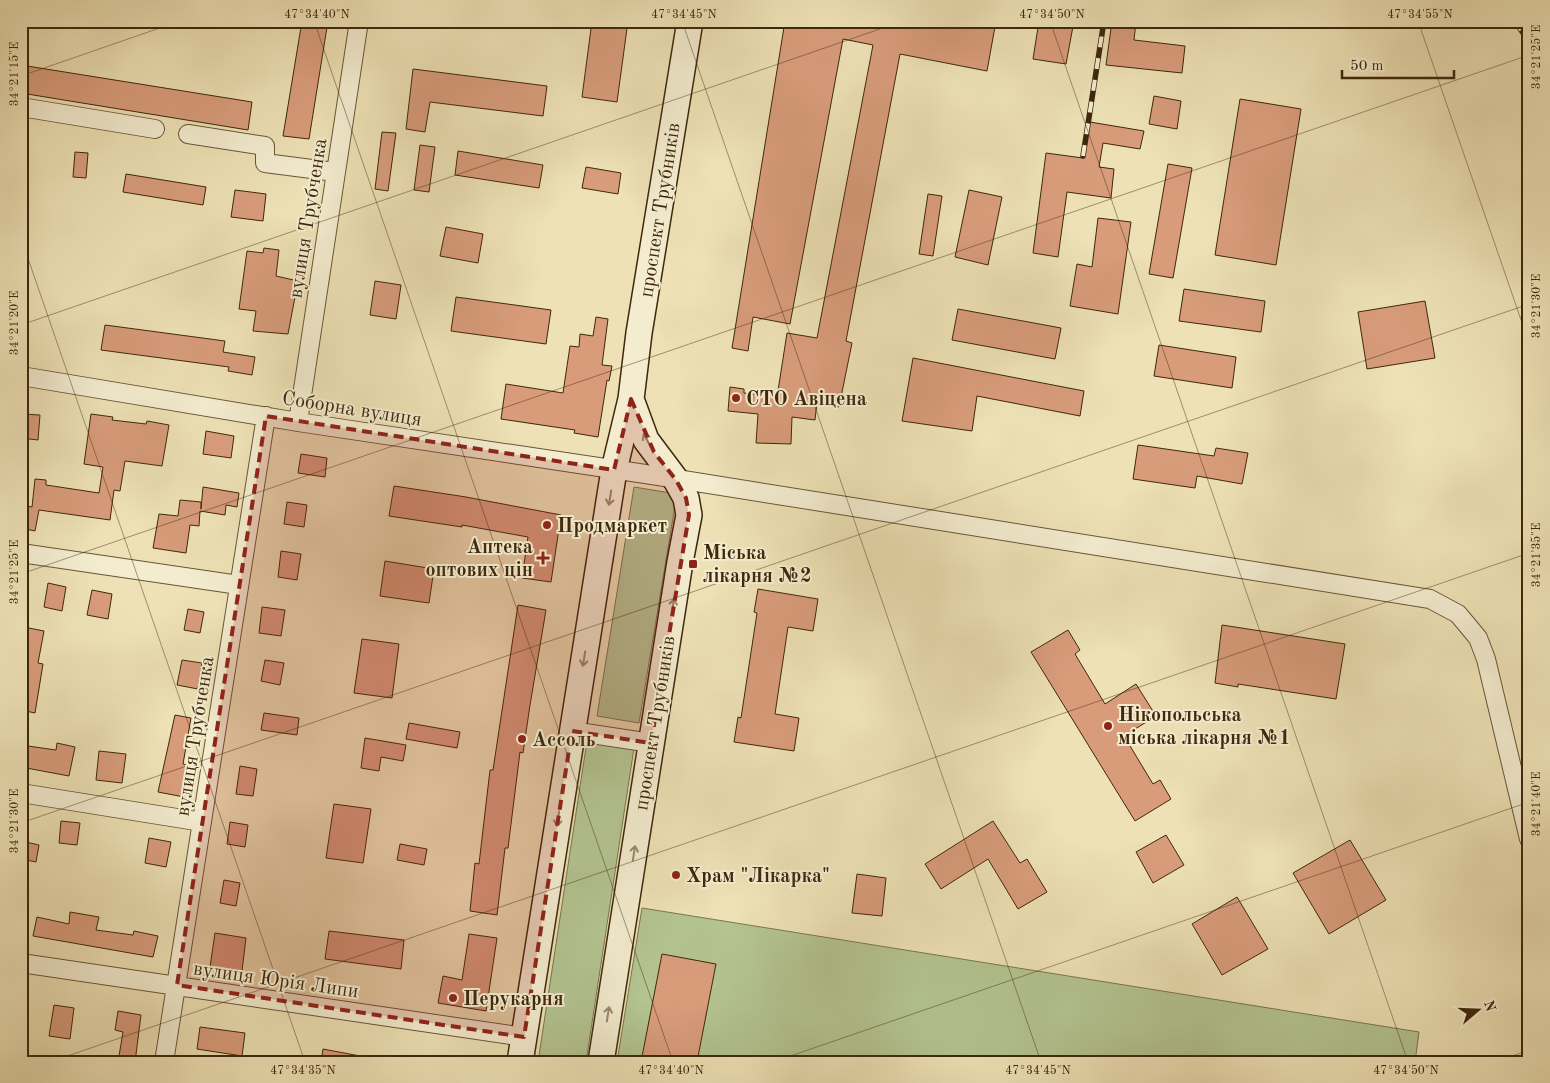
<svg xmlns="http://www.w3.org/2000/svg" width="1550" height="1083" font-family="'Old Standard TT',serif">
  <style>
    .green { fill: #b3c491; stroke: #79764e }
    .building { fill: #d89c7b; stroke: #3f270c }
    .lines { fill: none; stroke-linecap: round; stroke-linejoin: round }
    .minor-casing { stroke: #6a5636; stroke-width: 20 }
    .secondary-casing { stroke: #3f270c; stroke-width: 28 }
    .minor { stroke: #f3eccf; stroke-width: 18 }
    .secondary { stroke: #f3eccf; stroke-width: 25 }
    .rail-casing { stroke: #3f270c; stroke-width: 5.5 }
    .rail { stroke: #f3eccf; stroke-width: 4; stroke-dasharray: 11; stroke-linecap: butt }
    .oneway { stroke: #998a6e }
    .marked { fill: #8f2418; fill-opacity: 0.2; stroke: #8f2418; stroke-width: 4; stroke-dasharray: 10 6; stroke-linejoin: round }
    .ticks { fill: none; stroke: #3f270c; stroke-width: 1; stroke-opacity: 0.45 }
    .poi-dot { fill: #8f2418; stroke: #f3eccf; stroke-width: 2 }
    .labels { text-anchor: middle; stroke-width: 4; stroke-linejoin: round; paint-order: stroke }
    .street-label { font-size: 20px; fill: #3f270c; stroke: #f3eccf }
    .poi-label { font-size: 20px; font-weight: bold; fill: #3f270c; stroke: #f3eccf; text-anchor: start }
    .neatline { fill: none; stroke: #3f270c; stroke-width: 2 }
    .ticks-label { font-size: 12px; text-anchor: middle; fill: #3f270c }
  </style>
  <rect width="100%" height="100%" fill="#ede1b5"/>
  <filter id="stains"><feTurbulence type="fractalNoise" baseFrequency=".004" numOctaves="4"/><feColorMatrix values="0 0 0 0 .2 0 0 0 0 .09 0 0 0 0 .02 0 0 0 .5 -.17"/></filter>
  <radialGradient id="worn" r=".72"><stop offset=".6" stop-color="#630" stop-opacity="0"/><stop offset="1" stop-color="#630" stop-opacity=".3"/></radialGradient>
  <!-- green -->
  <path class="green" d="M634,487L677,494L639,723L597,716Z
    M587,741L634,748L586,1062H538Z
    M642,908L1419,1032L1415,1062H617Z"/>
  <!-- building -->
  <path class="building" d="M302,21H328L309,139L283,136Z
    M592,21H628L617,102L582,97Z
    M785,21H996L987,71L900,54L846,341L852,343L839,407L817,402L815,420L792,417L791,444L756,443L758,414L728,411L730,387L744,389V393L777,397L787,333L817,338L873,45L843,39L790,324L753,317L748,351L732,348Z
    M1039,21H1074L1066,64L1033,59Z
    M1112,21H1136L1134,40L1185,46L1182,73L1106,65Z
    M21,65L252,102L248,130L21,93Z
    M413,69L547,86L543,116L430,102L425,132L406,129Z
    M1154,96L1181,101L1177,129L1149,124Z
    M1240,99L1301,109L1276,265L1215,255Z
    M1090,122L1144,131L1140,149L1103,143L1099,167L1114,169L1111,198L1067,192L1058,257L1033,253L1046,153L1083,158Z
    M382,132L396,133L388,191L375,189Z
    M420,145L435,147L429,192L414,190Z
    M458,151L543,165L539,188L455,175Z
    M75,152L88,153L86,178L73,177Z
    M1168,164L1192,168L1173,278L1149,274Z
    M586,167L621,173L618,194L582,188Z
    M126,174L206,187L203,205L123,192Z
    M235,190L266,194L263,221L231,217Z
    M969,190L1002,197L988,265L955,257Z
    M928,194L942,196L933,256L919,254Z
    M1098,218L1131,222L1118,314L1070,306L1077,264L1092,267Z
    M446,227L483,234L478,263L440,256Z
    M264,248L279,250L276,276L298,281L288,334L253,331L256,311L239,309L247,251L263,253Z
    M375,281L401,285L396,319L370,315Z
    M1184,289L1265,301L1261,332L1179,321Z
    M456,297L551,310L546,344L451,331Z
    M1425,301L1435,358L1367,369L1358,312Z
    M958,309L1061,328L1055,359L952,340Z
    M596,317L608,319L602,365L612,366L609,381L607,380L598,437L574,433L575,430L501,419L506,384L563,393L570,346L579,347L580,334L593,336Z
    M105,325L225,341L223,352L255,357L252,375L228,371L229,367L101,350Z
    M1159,345L1236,357L1232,388L1154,376Z
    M913,358L1084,391L1080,416L977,396L972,431L902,421Z
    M21,414L40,415L38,440L21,438Z
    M91,414L113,417L112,420L146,424L147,421L169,425L162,466L125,461L120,491L114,490L110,520L39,510L35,531L21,528V505L32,507L35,479L46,480V485L99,493L103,467L84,464Z
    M206,431L234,436L231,458L203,454Z
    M1138,445L1214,456L1216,448L1248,453L1242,484L1197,476L1195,488L1133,479Z
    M301,454L327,458L325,477L298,473Z
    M394,486L466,497L561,515L551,582L522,578L528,537L462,525V527L389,516Z
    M203,487L239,493L237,507L226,505L225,515L200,511L199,526L190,525L186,553L153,548L159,514L178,516L180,500L201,502V509Z
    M287,502L307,505L304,527L284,524Z
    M281,551L301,554L297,580L278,577Z
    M385,561L434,569L429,603L380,596Z
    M48,583L66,587L62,611L44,607Z
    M758,589L818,599L813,631L788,627L775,714L799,718L794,751L734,742L738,717L741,718L757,613L754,612Z
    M92,590L112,594L108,619L87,615Z
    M518,605L546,610L530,705L523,753L520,752L508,848H505L497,915L470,911L475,863L479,864L490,770H493Z
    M262,607L285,610L281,636L259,633Z
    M188,609L204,612L200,633L184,630Z
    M1222,625L1345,644L1336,699L1238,684V687L1215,683Z
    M24,627L44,631L38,663L43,664L35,713L21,710V640Z
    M1068,630L1080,650L1075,654L1105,704L1136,684L1156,716L1124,736L1153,784L1160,780L1171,799L1135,821L1031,652Z
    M362,639L399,644L392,698L354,693Z
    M182,660L202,663L198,689L177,685Z
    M265,660L284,663L280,685L261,681Z
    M264,713L299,718L297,735L261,730Z
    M175,715L191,718L183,764L190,766L184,797L158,792Z
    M409,723L460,732L457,748L406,739Z
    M365,738L406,745L403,761L381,757L379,771L361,768Z
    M57,743L75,747L69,776L21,767V745L56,750Z
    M99,751L126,754L122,783L96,780Z
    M240,766L257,769L253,796L236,794Z
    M334,804L371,809L363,863L326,858Z
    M61,821L80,823L77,845L59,843Z
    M993,821L1020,863L1027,859L1047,892L1018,909L988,859L941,889L925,864Z
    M230,822L248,825L245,847L227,844Z
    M1166,835L1184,865L1153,883L1136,852Z
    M149,838L171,842L166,867L145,863Z
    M1350,840L1386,900L1329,934L1293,873Z
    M21,841L39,845L36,862L21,859Z
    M400,844L427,849L424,865L397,860Z
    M857,874L886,878L882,916L852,913Z
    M224,880L240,883L236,906L220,903Z
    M1237,897L1268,949L1222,975L1192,924Z
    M70,912L99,917L96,930L133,935L134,931L158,936L153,957L33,936L37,917L69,924Z
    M329,931L404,940L401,969L325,959Z
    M215,933L246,938L242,971L210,967Z
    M469,934L497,938L486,1011L438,1003L443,976L462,980Z
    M662,954L716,964L697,1062H641Z
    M54,1005L74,1008L70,1039L49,1036Z
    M118,1011L141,1015L135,1062H118L123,1032L115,1030Z
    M200,1027L245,1033L242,1056L197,1049Z
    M323,1049L360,1056L359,1062H321Z"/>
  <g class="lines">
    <!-- minor casing -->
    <g class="minor-casing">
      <path id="minor" d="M21,107L155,129
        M188,134L265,146V163L335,172
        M21,376L298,422L652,475L1430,599L1458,614L1478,638L1486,659L1529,839
        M298,422L359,21
        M21,553L239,585
        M572,731L651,743
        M21,793L202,822
        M21,963L524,1037
        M164,1062L266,416"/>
    </g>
    <!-- secondary casing -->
    <g class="secondary-casing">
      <path id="secondary" d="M520,1062L614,470L631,399L639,333L690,21
        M601,1062L680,562L689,515L686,498L676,480L646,440L631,399"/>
    </g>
    <!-- minor -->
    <use href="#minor" class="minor"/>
    <!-- secondary -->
    <use href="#secondary" class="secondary"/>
    <!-- rail casing -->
    <g class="rail-casing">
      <path id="rail" d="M1515,21L1529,42
        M1083,156L1104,21"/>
    </g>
    <!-- rail -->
    <use href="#rail" class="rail"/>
  </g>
  <!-- one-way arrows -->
  <defs><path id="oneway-shaft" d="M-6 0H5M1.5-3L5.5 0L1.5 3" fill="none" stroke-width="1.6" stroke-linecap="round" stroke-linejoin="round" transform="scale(1.25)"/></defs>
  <g class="oneway">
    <use href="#oneway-shaft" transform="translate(647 440) rotate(-118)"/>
    <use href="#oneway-shaft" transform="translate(610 498) rotate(99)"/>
    <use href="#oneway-shaft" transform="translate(673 606) rotate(-81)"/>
    <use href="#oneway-shaft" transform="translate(584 659) rotate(99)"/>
    <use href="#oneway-shaft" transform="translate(558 819) rotate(99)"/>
    <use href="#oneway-shaft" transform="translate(634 853) rotate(-81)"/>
    <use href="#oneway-shaft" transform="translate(608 1014) rotate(-81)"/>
  </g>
  <!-- marked area -->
  <path class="marked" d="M631,399L654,452L676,480L686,498L689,515L651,743L572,731L524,1037L177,985L266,416L614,470Z"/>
  <!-- ticks -->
  <path class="ticks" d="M314,21L673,1062M682,21L1041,1062M1050,21L1408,1062M1418,21L1529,343M21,76L180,21M21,238L305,1062M21,325L903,21M21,574L1529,55M21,823L1529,304M50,1062L1529,553M773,1062L1529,802M1496,1062L1529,1050"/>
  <!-- markers -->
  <g class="poi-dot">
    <circle cx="736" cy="398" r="5"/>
    <circle cx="547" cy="525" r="5"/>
    <path d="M540.5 550.5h5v5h5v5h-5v5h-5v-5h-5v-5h5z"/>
    <rect x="688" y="559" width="10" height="10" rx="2.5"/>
    <circle cx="1108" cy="726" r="5"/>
    <circle cx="522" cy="739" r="5"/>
    <circle cx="676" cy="875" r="5"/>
    <circle cx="453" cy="998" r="5"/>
  </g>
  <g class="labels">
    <!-- street labels -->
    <g class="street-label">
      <text transform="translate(659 210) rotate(-81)" y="7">проспект Трубників</text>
      <text transform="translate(307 218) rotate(-81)" y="7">вулиця Трубченка</text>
      <text transform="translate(352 408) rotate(9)" y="7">Соборна вулиця</text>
      <text transform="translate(654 723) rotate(-81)" y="7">проспект Трубників</text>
      <text transform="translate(194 736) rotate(-81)" y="7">вулиця Трубченка</text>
      <text transform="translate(276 979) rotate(8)" y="7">вулиця Юрія Липи</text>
    </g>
    <!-- poi labels -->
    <g class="poi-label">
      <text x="746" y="405">СТО Авіцена</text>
      <text x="557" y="532">Продмаркет</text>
      <text x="533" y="553" text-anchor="end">Аптека<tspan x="533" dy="23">оптових цін</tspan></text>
      <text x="703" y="559">Міська<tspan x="703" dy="23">лікарня №2</tspan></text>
      <text x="1118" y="721">Нікопольська<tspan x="1118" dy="23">міська лікарня №1</tspan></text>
      <text x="532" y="746">Ассоль</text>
      <text x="686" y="882">Храм "Лікарка"</text>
      <text x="463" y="1005">Перукарня</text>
    </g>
  </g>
  <!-- margin -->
  <rect width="1550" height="1083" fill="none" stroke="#ede1b5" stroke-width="55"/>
  <!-- north arrow -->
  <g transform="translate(1478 1010) rotate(71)" stroke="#f3eccf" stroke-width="4" paint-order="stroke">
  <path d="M0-4L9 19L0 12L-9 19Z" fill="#3f270c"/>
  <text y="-8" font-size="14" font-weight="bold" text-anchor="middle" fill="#3f270c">N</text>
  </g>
  <!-- scale -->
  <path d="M1342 70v8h112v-8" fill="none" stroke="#3f270c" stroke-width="2.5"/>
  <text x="1350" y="70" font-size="15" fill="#3f270c" stroke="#f3eccf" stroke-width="4" paint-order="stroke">50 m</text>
  <rect x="28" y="28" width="1494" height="1028" class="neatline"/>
  <g class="ticks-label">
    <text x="317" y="18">47°34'40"N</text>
    <text x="684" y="18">47°34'45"N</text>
    <text x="1052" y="18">47°34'50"N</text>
    <text x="1420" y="18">47°34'55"N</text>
    <text transform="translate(1536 57) rotate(-90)" y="4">34°21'25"E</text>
    <text transform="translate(14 74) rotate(-90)" y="4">34°21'15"E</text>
    <text transform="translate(1536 306) rotate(-90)" y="4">34°21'30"E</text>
    <text transform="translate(14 323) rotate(-90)" y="4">34°21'20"E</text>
    <text transform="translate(1536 555) rotate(-90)" y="4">34°21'35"E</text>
    <text transform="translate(14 572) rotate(-90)" y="4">34°21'25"E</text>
    <text transform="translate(1536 804) rotate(-90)" y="4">34°21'40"E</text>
    <text transform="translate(14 821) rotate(-90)" y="4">34°21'30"E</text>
    <text x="303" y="1074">47°34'35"N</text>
    <text x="671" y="1074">47°34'40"N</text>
    <text x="1038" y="1074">47°34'45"N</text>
    <text x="1406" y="1074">47°34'50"N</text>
  </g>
  <rect width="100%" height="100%" filter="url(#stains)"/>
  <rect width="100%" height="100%" fill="url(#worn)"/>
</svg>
